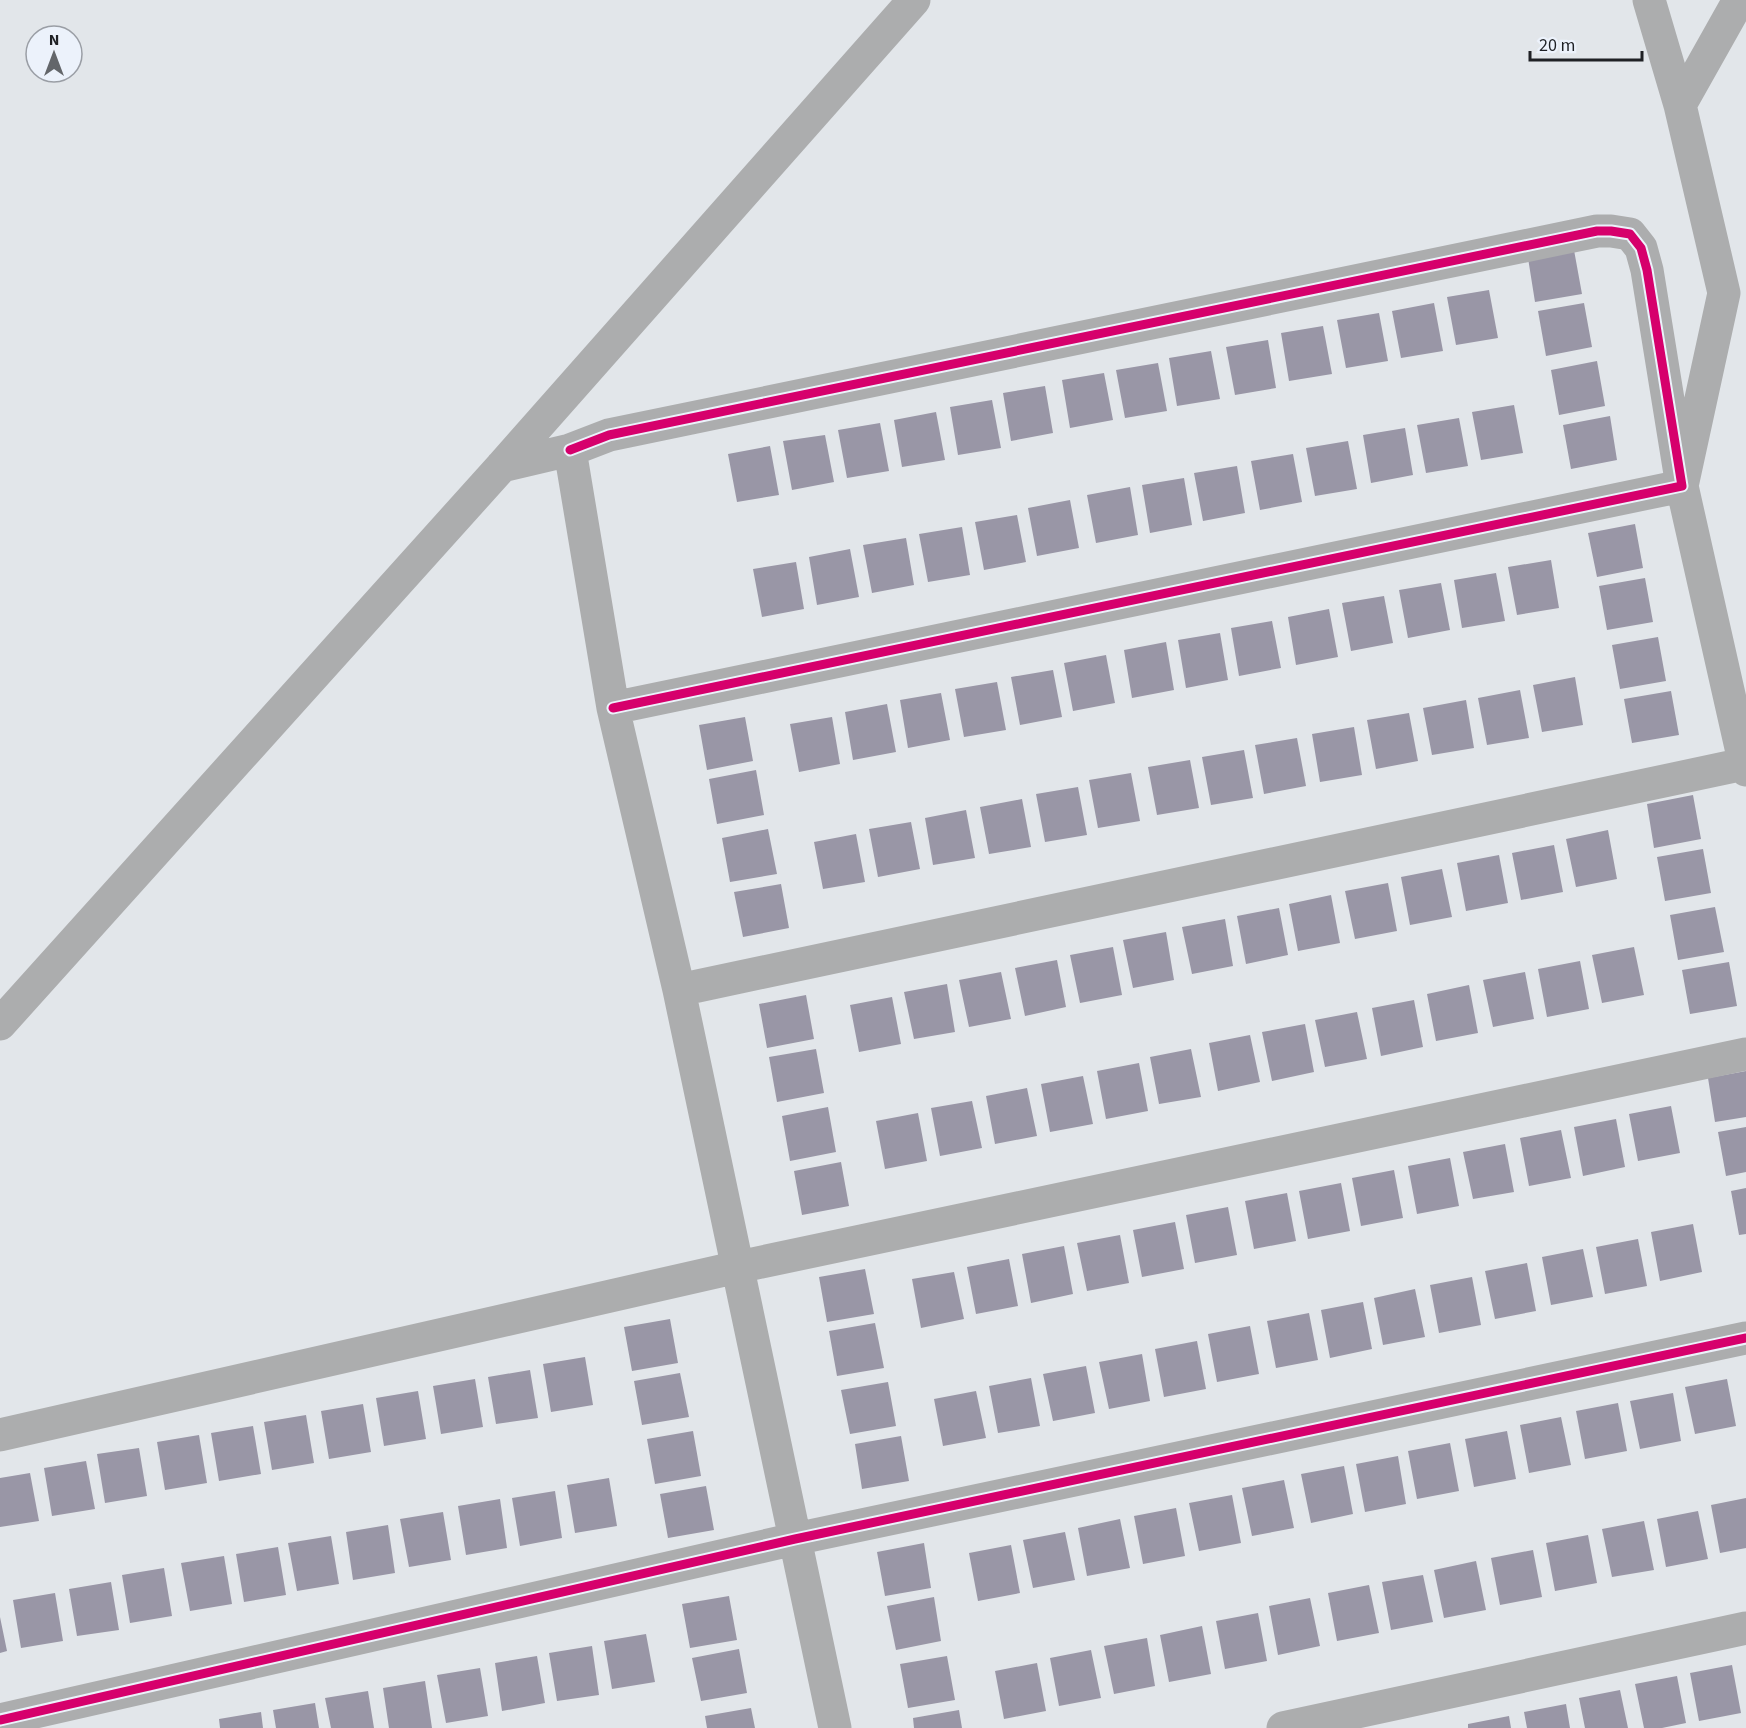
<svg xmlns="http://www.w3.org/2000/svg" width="1746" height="1728" font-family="'Source Sans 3',sans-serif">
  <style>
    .building { fill: #9996a6 }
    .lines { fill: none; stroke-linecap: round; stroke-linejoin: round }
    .minor { stroke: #acadae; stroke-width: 33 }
    .cycleway-casing { stroke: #ecf2fb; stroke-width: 13 }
    .cycleway { stroke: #d6006c; stroke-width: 9 }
  </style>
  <rect width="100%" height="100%" fill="#e2e6ea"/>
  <!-- building -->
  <path class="building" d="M1574,250L1582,294L1535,302L1528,258Z
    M1489,290L1498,338L1456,345L1447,297Z
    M1434,303L1443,351L1401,358L1392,311Z
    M1584,303L1592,347L1546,356L1538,311Z
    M1379,313L1388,361L1346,368L1337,320Z
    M1323,326L1332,374L1289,381L1281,333Z
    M1268,340L1276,388L1235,395L1226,347Z
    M1211,351L1220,399L1177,406L1169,358Z
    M1597,361L1605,406L1559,415L1551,370Z
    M1158,363L1167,411L1125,418L1116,370Z
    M1104,373L1113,420L1070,428L1062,380Z
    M1045,386L1053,433L1011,441L1003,393Z
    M992,400L1001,448L958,455L950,407Z
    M1514,405L1523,453L1481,460L1472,412Z
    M936,412L945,460L902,467L894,420Z
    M1610,416L1617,460L1571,469L1563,425Z
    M1459,418L1468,466L1426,473L1417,425Z
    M880,423L889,471L847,478L838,430Z
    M1405,428L1413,475L1371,483L1363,435Z
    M825,435L834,482L792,490L783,441Z
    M1348,441L1357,489L1315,496L1306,448Z
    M770,446L779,495L737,502L728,454Z
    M1293,454L1302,502L1260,510L1251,461Z
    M1237,466L1245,513L1203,521L1194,473Z
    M1184,478L1192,525L1150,533L1142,485Z
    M1130,487L1138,535L1096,543L1087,495Z
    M1070,500L1079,548L1037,556L1028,508Z
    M1017,515L1026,562L984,570L975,522Z
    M1635,524L1643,568L1597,577L1588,533Z
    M962,527L970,575L928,582L919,534Z
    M906,538L914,585L872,593L863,545Z
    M850,549L859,597L817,605L809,557Z
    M1551,560L1559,608L1517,615L1508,567Z
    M796,562L804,609L762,617L753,569Z
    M1496,573L1505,621L1462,628L1454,580Z
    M1645,578L1653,622L1607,630L1599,586Z
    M1441,583L1450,630L1408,638L1399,590Z
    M1384,596L1393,643L1351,651L1342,603Z
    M1329,609L1338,657L1296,665L1288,617Z
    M1272,621L1281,668L1239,676L1231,628Z
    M1220,633L1228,680L1186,688L1178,640Z
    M1658,637L1666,681L1620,689L1612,645Z
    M1166,642L1174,690L1132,698L1124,650Z
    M1106,655L1115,703L1073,711L1064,663Z
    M1053,670L1062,717L1020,725L1011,677Z
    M1575,677L1583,725L1542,732L1533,685Z
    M997,682L1006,730L964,737L955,689Z
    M1520,690L1529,738L1487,745L1478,698Z
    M1671,691L1679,735L1632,743L1624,699Z
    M941,693L950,740L908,748L900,700Z
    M1466,700L1474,748L1432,755L1423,708Z
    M887,704L896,752L853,760L845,712Z
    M1409,713L1418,761L1376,769L1367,720Z
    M745,717L753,761L707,770L699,725Z
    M832,717L840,764L799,772L790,724Z
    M1354,727L1362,775L1320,782L1312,734Z
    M1297,738L1306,786L1264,794L1255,745Z
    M1244,750L1253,798L1211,805L1202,757Z
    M1190,760L1199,808L1157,815L1148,767Z
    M756,770L764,815L717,824L709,779Z
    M1131,773L1140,821L1098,828L1089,780Z
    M1078,787L1087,835L1045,842L1036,794Z
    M1693,795L1701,839L1654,848L1647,804Z
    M1022,799L1031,847L989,854L980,807Z
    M966,810L975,858L933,865L925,818Z
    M911,822L920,869L878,877L869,829Z
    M768,829L777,874L730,882L722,838Z
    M1608,830L1617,879L1576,887L1566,839Z
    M856,834L865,882L823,889L814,842Z
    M1554,845L1563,892L1521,900L1512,853Z
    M1703,849L1711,893L1665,901L1657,857Z
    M1499,855L1508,903L1466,911L1457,863Z
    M1442,869L1452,917L1410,925L1401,877Z
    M1388,883L1397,931L1355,939L1345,891Z
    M781,884L789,928L743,937L734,892Z
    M1331,895L1340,943L1298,951L1289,904Z
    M1715,907L1724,952L1678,960L1670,915Z
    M1279,908L1288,955L1246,964L1237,916Z
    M1225,919L1233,966L1192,974L1182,927Z
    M1166,932L1174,980L1133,988L1123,940Z
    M1113,947L1122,995L1080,1003L1070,955Z
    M1634,947L1644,995L1602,1003L1592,955Z
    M1057,960L1066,1007L1025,1016L1015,968Z
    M1580,961L1589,1009L1547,1017L1538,969Z
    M1729,962L1737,1006L1690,1014L1682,970Z
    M1001,972L1011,1019L969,1027L959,980Z
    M1525,972L1534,1019L1493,1027L1483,980Z
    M947,984L955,1032L914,1039L904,992Z
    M1469,985L1478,1033L1436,1041L1427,994Z
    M806,995L814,1039L767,1048L759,1004Z
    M892,997L901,1044L859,1052L850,1005Z
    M1414,1000L1423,1047L1381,1056L1372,1008Z
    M1357,1012L1367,1059L1325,1067L1315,1020Z
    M1305,1024L1314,1072L1272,1081L1262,1032Z
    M1250,1035L1260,1082L1218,1091L1209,1043Z
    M816,1049L824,1093L777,1102L769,1057Z
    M1191,1049L1201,1097L1159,1104L1150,1057Z
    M1139,1063L1148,1111L1106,1119L1097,1071Z
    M1746,1071V1117L1715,1122L1708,1078Z
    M1083,1076L1093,1124L1050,1132L1041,1084Z
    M1027,1088L1037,1136L995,1144L986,1096Z
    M972,1101L982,1148L940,1156L931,1108Z
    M1671,1106L1680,1153L1638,1161L1629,1114Z
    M828,1107L836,1152L790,1161L782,1116Z
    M918,1113L927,1161L885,1169L876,1121Z
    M1616,1119L1625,1167L1583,1176L1574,1127Z
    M1746,1127V1172L1726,1176L1718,1132Z
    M1561,1130L1571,1178L1529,1186L1520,1138Z
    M1505,1144L1514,1192L1473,1199L1463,1152Z
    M1450,1158L1459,1206L1417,1214L1408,1166Z
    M841,1162L849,1206L802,1215L794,1171Z
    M1394,1170L1403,1218L1361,1226L1352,1178Z
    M1341,1183L1350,1231L1308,1239L1299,1191Z
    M1746,1188V1234L1739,1235L1731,1191Z
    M1287,1193L1296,1241L1254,1249L1245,1201Z
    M1228,1207L1237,1255L1195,1263L1186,1215Z
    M1175,1222L1184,1269L1142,1277L1133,1230Z
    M1693,1224L1702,1272L1660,1281L1651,1232Z
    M1120,1235L1129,1283L1087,1291L1077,1243Z
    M1638,1239L1647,1286L1605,1294L1596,1247Z
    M1064,1246L1073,1294L1031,1303L1022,1254Z
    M1583,1249L1593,1297L1551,1305L1542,1257Z
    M1009,1259L1018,1306L976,1314L967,1267Z
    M1527,1263L1536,1311L1495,1319L1485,1271Z
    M865,1269L874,1314L827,1322L819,1277Z
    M954,1272L964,1319L921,1328L912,1279Z
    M1472,1277L1481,1325L1439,1333L1430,1285Z
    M1415,1289L1425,1337L1383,1345L1374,1298Z
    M1363,1302L1372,1349L1330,1358L1321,1310Z
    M1309,1313L1318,1360L1276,1368L1267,1321Z
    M670,1319L678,1363L632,1371L624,1327Z
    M875,1323L884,1368L837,1376L829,1331Z
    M1250,1326L1259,1374L1217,1382L1208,1334Z
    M1197,1341L1206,1389L1164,1397L1155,1349Z
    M1142,1354L1150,1401L1109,1409L1099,1362Z
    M585,1357L593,1405L551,1412L543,1364Z
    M1086,1366L1095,1413L1053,1421L1043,1374Z
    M530,1370L538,1418L496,1424L488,1377Z
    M680,1373L689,1417L642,1425L634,1381Z
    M1031,1378L1040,1426L998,1433L989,1386Z
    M475,1379L483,1427L441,1434L433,1386Z
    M1727,1379L1736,1426L1695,1434L1685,1387Z
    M888,1382L896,1426L850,1434L841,1390Z
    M418,1391L426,1439L384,1446L376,1398Z
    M976,1391L986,1438L943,1446L934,1399Z
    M1673,1393L1681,1441L1640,1449L1630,1401Z
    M1618,1403L1627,1451L1585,1459L1576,1411Z
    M363,1404L371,1452L329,1459L321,1411Z
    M306,1415L314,1463L272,1470L264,1422Z
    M1561,1417L1571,1465L1529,1473L1520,1425Z
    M253,1426L261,1474L219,1481L211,1433Z
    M693,1431L701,1476L655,1484L647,1439Z
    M1507,1431L1516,1479L1474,1487L1465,1439Z
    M199,1435L207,1483L165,1490L157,1442Z
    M901,1436L909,1481L862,1489L855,1444Z
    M1450,1443L1459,1491L1417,1499L1408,1451Z
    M139,1448L147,1496L105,1503L97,1454Z
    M1398,1456L1406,1504L1365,1512L1356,1464Z
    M86,1461L95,1509L52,1516L44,1468Z
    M1344,1466L1353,1514L1311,1523L1301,1474Z
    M30,1473L39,1521L0,1527V1478Z
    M609,1478L617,1526L575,1533L567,1485Z
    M1284,1480L1294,1528L1252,1536L1242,1488Z
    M706,1486L714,1530L668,1538L660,1494Z
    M555,1491L562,1538L520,1546L512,1498Z
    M1232,1495L1241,1543L1199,1551L1189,1503Z
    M1746,1498V1548L1720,1553L1711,1505Z
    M500,1499L507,1548L466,1555L458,1506Z
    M1176,1508L1185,1556L1143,1564L1134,1516Z
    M1698,1511L1708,1559L1666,1567L1657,1519Z
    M443,1512L451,1560L409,1567L400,1519Z
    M1120,1519L1130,1568L1087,1576L1078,1528Z
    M1644,1521L1654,1570L1612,1577L1602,1529Z
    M388,1525L395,1573L353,1580L346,1532Z
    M1065,1532L1075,1580L1033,1588L1023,1540Z
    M1588,1535L1597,1583L1555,1591L1546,1543Z
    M331,1536L339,1584L297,1591L288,1543Z
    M924,1543L931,1588L885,1596L877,1552Z
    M1011,1545L1020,1593L978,1601L969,1553Z
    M278,1547L286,1595L244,1602L236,1554Z
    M1533,1550L1542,1597L1500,1605L1491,1558Z
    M224,1556L232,1604L190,1611L181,1563Z
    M1476,1561L1486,1610L1444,1618L1434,1570Z
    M164,1568L172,1616L130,1623L122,1575Z
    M1423,1575L1433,1622L1391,1630L1382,1582Z
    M111,1582L119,1630L77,1636L69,1589Z
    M1369,1585L1379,1633L1337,1641L1328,1593Z
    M55,1593L63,1641L21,1648L13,1600Z
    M729,1596L737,1640L690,1648L682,1604Z
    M934,1597L941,1641L896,1650L887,1606Z
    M1310,1598L1320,1646L1278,1655L1269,1606Z
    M1258,1613L1267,1661L1225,1669L1216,1621Z
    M0,1617L7,1651L0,1653Z
    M1202,1626L1211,1674L1169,1682L1160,1635Z
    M646,1634L655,1682L612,1689L604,1641Z
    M1147,1638L1155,1686L1114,1694L1104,1646Z
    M592,1646L599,1695L557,1701L549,1653Z
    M739,1649L747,1693L701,1701L692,1658Z
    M1091,1650L1101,1698L1059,1706L1050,1658Z
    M537,1656L545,1703L502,1711L495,1663Z
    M947,1656L955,1700L908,1708L900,1664Z
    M1037,1663L1046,1711L1004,1719L995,1671Z
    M1732,1665L1741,1713L1699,1721L1690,1673Z
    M480,1668L488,1716L446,1723L437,1675Z
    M1677,1676L1686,1723L1662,1728H1644L1635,1684Z
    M425,1681L432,1728H389L383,1688Z
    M1620,1690L1628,1728H1585L1579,1698Z
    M368,1691L374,1728H331L325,1698Z
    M315,1703L319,1728H276L273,1710Z
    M1566,1704L1570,1728H1527L1524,1712Z
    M751,1708L755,1728H707L705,1716Z
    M959,1710L962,1728H914L913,1718Z
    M261,1712L263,1728H220L219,1719Z
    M1509,1716L1511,1728H1468V1724Z"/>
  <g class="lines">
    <!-- minor -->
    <path class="minor" d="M1649,0L1680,105L1724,293L1682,486L1746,770
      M1680,105L1739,0
      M570,450L609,435L1597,231H1611L1630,234L1641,248L1647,270L1682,486L613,708
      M502,466L570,450L613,708L679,990L835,1728
      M679,990L1744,764
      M0,1024L502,466L914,0
      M0,1435L738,1267L1746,1054
      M0,1720L795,1539L1746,1338
      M1283,1728L1746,1628"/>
    <!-- cycleway casing -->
    <g class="cycleway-casing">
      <path id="cycleway" d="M570,450L609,435L1597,231H1611L1630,234L1641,248L1647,270L1682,486L613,708
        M0,1720L795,1539L1746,1338"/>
    </g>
    <!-- cycleway -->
    <use href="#cycleway" class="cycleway"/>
  </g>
  <!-- north arrow -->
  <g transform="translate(54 54)"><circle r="28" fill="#ecf2fb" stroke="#9a9ea5" stroke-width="1.5"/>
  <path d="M0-4.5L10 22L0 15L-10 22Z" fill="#63666a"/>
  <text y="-9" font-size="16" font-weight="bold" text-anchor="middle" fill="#1f2125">N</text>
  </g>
  <!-- scale -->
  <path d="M1530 51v9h112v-9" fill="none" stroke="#1f2125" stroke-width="3"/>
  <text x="1539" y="51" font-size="18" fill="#1f2125" stroke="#ecf2fb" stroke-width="4.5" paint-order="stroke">20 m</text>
</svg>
